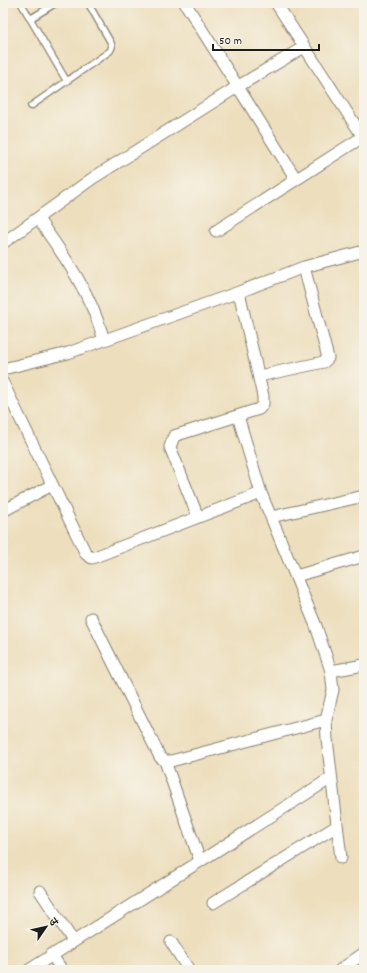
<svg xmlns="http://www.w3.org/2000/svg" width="367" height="973" font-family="Dekko,'Playpen Sans Deva',sans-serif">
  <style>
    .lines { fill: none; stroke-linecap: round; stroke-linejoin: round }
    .service-casing { stroke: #847e6d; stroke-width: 8 }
    .minor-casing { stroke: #847e6d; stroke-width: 13 }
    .service { stroke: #fff; stroke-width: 5.5 }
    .minor { stroke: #fff; stroke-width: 11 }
  </style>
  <rect width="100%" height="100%" fill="#f7f3e8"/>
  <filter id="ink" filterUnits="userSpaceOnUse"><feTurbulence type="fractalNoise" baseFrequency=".025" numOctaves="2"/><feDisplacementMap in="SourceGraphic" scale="8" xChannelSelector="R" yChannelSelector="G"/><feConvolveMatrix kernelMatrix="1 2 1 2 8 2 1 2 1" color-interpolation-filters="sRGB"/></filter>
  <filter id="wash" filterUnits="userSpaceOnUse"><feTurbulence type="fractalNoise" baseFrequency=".012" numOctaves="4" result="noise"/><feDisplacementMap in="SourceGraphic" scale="16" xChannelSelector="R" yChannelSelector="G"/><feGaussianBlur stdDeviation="0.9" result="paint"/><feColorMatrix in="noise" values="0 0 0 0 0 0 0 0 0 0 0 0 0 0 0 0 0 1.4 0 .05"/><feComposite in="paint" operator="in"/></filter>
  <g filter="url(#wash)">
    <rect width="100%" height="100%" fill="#eddfbe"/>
  </g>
  <g filter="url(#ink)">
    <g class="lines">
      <!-- service casing -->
      <g class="service-casing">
        <path id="service" d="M21,3L66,80
          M30,19L56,3
          M31,106L110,51L112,47L111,43L88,3"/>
      </g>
      <!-- minor casing -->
      <g class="minor-casing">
        <path id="minor" d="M185,3L296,179
          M276,3L363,137
          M38,219C66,258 91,294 104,340
          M216,231L364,136
          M3,243L93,178L237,87L304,47
          M3,369L68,353L239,292L304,267L364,251
          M259,376L324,362L328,358L304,267
          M3,383L86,554L92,558L261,493
          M238,416L261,493L316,626L331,671L333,690L326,720L327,739L341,858
          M3,511L52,485
          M198,517L170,447L174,436L259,409L263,404V396L239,292
          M271,517L364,496
          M296,576L364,556
          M91,618L160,757L165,761H171L326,720
          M331,671L364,665
          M165,761L200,861
          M40,891L73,941
          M213,903L337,826
          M171,942L189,970
          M51,954L62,970
          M29,970L331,778
          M340,970L364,953"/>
      </g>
      <!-- service -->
      <use href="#service" class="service"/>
      <!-- minor -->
      <use href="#minor" class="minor"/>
    </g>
  </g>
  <!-- margin -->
  <rect width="367" height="973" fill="none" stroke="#f7f3e8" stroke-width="16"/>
  <!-- north arrow -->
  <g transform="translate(46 927) rotate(56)" stroke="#f7f3e8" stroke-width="3" paint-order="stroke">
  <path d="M0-3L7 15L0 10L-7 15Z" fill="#1c1c1c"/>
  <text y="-6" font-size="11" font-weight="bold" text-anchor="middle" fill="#1c1c1c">उ</text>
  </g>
  <!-- scale -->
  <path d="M213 44v6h106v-6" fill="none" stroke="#1c1c1c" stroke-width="2"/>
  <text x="219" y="44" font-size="12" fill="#1c1c1c" stroke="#f7f3e8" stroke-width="3" paint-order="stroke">50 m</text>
</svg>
